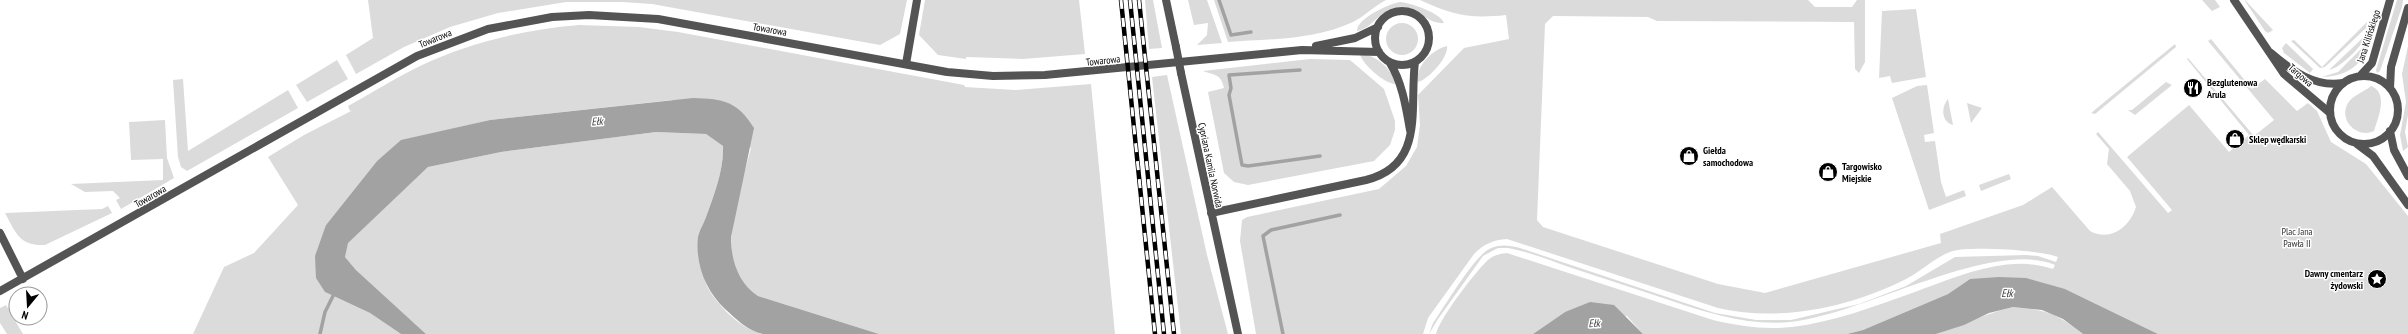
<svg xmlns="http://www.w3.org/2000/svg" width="2408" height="334" font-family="'PT Sans Narrow',sans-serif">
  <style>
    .green { fill: #dbdbdb }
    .water { fill: #a2a2a2 }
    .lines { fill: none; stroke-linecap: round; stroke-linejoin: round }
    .stream { stroke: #a2a2a2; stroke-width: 3.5 }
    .minor { stroke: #545454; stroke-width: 8 }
    .tertiary { stroke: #545454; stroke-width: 8 }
    .rail-casing { stroke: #000; stroke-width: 4.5 }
    .rail { stroke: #fff; stroke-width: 3; stroke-dasharray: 9; stroke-linecap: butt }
    .tertiary-bridge { stroke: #545454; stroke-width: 8 }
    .labels { text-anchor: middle; stroke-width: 3; stroke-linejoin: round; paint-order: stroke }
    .street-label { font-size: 10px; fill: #000; stroke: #fff }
    .poi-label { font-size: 10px; font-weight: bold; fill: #000; stroke: #fff; text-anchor: start }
    .park-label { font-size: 10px; fill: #323232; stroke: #fff }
    .water-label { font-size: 11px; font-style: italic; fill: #434343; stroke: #fff }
  </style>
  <rect width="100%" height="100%" fill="#fff"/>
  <!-- green -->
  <path class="green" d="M368,0H907L900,34L880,45L652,4L622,2H566L498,13L450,27L404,47L356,74L346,55L373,38Z
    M925,0H1079L1085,54L1023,59L966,57V59L938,55L919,35Z
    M1145,0H1153L1162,48L1149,49Z
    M1188,0H1207L1222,43L1197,45L1207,35L1208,23L1194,25Z
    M1214,0H1386C1374,6 1365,16 1353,22C1315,40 1269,39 1228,42Z
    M1420,0H1808L1815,7H1852L1857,0H1865V62L1859,73L1855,69L1854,22L1657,21L1648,17L1553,16L1545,24L1537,220L1543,227L1718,284L1765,293L1941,243L1940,234L2023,205L2052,187L2090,231C2110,242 2130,227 2136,207L2130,191L2107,164L2109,149L2096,134L2098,132L2168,213L2172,210L2127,157L2189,105L2229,152L2249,135L2187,59L2188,58L2254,136L2274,120L2208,41L2211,39L2252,89L2265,79L2297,111L2308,103L2317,111L2331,142L2366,164L2408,216V334H2158L2065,289L1970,279L1948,294L1863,330L1847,334H1643L1627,316L1565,312L1533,334H1436C1440,318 1473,275 1485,263C1491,256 1498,254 1507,253L1713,320C1739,326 1765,330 1792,327C1833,322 1873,307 1912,293C1955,278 2007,253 2053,269L2055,265C1992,238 1863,315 1790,322C1749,326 1711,314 1672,301C1638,290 1603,278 1569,267C1549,260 1529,252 1508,248H1498L1483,256L1438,319L1429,334L1433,323C1445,306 1473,258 1489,249C1499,244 1509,245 1520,248L1715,313L1756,320H1791L1859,304L1906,286L1955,257L2026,255L2038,256L2056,262L2058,257C2041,250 1970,246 1953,251C1936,256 1922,271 1906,279C1848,308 1781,322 1718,308L1507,239C1493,240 1484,244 1474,254L1428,318L1423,334H1256L1240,241L1242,220L1247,217L1379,189L1406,166L1417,147L1420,125L1418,95L1464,48L1509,39L1506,15C1469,19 1453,15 1420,0Z
    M2202,0H2215L2220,7L2212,11Z
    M2397,0H2403L2402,7L2380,71L2377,73L2376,70Z
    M2245,1V0L2273,30L2268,33L2265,31Z
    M1400,2C1411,3 1441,13 1444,23C1426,25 1418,5 1399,7C1380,8 1374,28 1357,31C1357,18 1389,4 1400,2Z
    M1916,9L1926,77L1892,83L1890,76L1879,78L1882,11Z
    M2367,22L2366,28L2325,67L2320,68L2291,41L2294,40L2322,67Z
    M1386 39a16 16 0 1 1 32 0a16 16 0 1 1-32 0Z
    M579,25L639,27L678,32L964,85L965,87L1015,90L1091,84L1115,334H879L758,296C709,263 740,193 751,148L672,100L490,120L401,141L377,161L326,225L325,292L370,313L401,334H193L224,267L254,253L298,205L268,157L304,135L353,110L350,111L348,106C372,93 395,78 420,66C470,42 523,30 579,25Z
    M2369,32C2365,43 2341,68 2329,70Z
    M2372,38C2363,63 2351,76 2322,77L2338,72Z
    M2286,43L2313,69L2310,73L2284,53L2282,48Z
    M2175,44L2176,47L2095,114L2091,113Z
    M1447,46C1449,57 1428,80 1418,82C1416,65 1432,50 1447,46Z
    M2408,46V115L2405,132L2408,147L2403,151L2400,135L2406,102L2402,74Z
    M1360,54C1376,55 1392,68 1395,84C1385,84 1362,64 1360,54Z
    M1310,59L1350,60L1384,89L1395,121V130L1390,145L1374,161L1248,185L1234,182L1224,173L1208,92L1224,88C1221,73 1213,75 1203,71Z
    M337,60L348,79L307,102L296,85Z
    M1167,75L1207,255L1228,334H1181L1152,77Z
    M183,79L188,151L288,90L298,108L187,171L181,167L178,157L173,80Z
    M2166,82L2172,85L2135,115L2128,110H2132Z
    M1927,85L1934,133L1924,135L1925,142L1935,141L1941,182L1946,197L1964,190L1966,196L1929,210L1892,98L1917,86Z
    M2371,86C2389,93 2378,118 2374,131C2357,139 2338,120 2348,103C2353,95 2364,92 2371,86Z
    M1948,99L1953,125C1941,122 1941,107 1948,99Z
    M1967,103L1982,108L1971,123Z
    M165,120L167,158L174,178L121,209L116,200L120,198L113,191L85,192L71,184L163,180V159L131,160L129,122Z
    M656,132L706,134L723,146C724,170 714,194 706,217C704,223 699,231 698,237C698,245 704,281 708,288C718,306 742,330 763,334H426L356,270L345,257L347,243L428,167L501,152Z
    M2009,174L2011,179L1981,191L1979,185Z
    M108,206L112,213L45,245C19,246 16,233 5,213L102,209Z
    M6,305L23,334H7L0,323V308Z
    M2013,307C2047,310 2056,313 2083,334H1936C1962,326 1986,313 2013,307Z"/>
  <!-- water -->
  <path class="water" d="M693,98C724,99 737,101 754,128L731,237C731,260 738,283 758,296L879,334H763C748,331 736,319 725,309C706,291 695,264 698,237C699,231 704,223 706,217C714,195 724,170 723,146L706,134L656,132L501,152L428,167L348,243L345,257L356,270L426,334H401L370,313L325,292L316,278L315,256L326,225L377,161L401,140L490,120Z
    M1999,277L2026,278L2065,289L2158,334H2083L2063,319L2042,310L2013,307L1989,313L1964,325L1936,334H1847L1863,330L1948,294L1970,279Z
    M1590,302L1614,305L1643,334H1533L1565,312Z"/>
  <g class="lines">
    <!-- stream -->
    <path class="stream" d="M1219,0L1231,35L1251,32
      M1300,70L1229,75L1231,88L1229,95L1242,165L1248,166L1320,156
      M320,334L325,312L335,292
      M1283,334L1263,236L1271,230L1340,215"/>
    <!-- minor -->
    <path class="minor" d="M2234,0L2284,74L2330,113
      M2271,53C2291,70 2315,88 2343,83
      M906,64L917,0"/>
    <!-- tertiary -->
    <path class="tertiary" d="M1166,0L1176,47
      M1375 38a27 27 0 1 1 54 0a27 27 0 1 1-54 0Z
      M1316,46L1355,38L1378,27
      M1390,63C1402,82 1406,107 1410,130
      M1181,73L1238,334
      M2360,76L2372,63L2390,0
      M2330 110a34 34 0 1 1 68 0a34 34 0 1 1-68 0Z
      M2390,88L2391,67L2408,8
      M2390,131L2394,150L2408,176
      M2357,144L2373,156L2408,205
      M1211,213L1366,180C1426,165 1409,108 1415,62
      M0,233L23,279
      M0,291L417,56L488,29L552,17L589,15L658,19L947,72L993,76L1045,75L1302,50L1379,52"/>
    <!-- rail casing -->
    <g class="rail-casing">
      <path id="rail" d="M1121,0L1155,334
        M1130,0L1164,334
        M1139,0L1174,334"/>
    </g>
    <!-- rail -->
    <use href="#rail" class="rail"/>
    <!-- tertiary-bridge -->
    <path class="tertiary-bridge" d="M1176,47L1181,73"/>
  </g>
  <!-- icons -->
  <defs>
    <g id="restaurant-disc" transform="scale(1)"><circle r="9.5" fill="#000" stroke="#fff"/><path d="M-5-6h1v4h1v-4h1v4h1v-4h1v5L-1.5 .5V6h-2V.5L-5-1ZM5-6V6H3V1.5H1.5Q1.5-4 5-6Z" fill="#fff"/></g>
    <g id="shop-disc" transform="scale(1)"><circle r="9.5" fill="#000" stroke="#fff"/><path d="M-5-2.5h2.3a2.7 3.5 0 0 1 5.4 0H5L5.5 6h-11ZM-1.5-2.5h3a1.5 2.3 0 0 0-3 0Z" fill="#fff"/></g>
    <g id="sight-disc" transform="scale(1)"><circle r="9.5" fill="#000" stroke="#fff"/><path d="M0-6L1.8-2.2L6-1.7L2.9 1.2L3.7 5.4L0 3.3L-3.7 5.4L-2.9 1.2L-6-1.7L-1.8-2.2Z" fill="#fff"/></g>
  </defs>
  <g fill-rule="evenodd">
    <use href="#restaurant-disc" x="2193" y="88"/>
    <use href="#shop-disc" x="2235" y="139"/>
    <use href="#shop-disc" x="1689" y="156"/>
    <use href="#shop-disc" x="1828" y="172"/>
    <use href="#sight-disc" x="2377" y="279"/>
  </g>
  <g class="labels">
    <!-- street labels -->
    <g class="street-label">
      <text transform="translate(770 29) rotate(10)" y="4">Towarowa</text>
      <text transform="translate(2368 36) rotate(-72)" y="4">Jana Kilińskiego</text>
      <text transform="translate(435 38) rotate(-22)" y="4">Towarowa</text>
      <text transform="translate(1103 60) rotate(-6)" y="4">Towarowa</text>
      <text transform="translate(2301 75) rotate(41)" y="4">Targowa</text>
      <text transform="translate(1211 165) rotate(78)" y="4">Cypriana Kamila Norwida</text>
      <text transform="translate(150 196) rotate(-30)" y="4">Towarowa</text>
    </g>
    <!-- poi labels -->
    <g class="poi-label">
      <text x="2207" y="86">Bezglutenowa<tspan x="2207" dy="12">Arula</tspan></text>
      <text x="2249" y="143">Sklep wędkarski</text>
      <text x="1703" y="154">Giełda<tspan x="1703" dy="12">samochodowa</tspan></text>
      <text x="1842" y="170">Targowisko<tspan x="1842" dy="12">Miejskie</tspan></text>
      <text x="2363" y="277" text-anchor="end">Dawny cmentarz<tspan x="2363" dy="12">żydowski</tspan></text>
    </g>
    <!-- park labels -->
    <g class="park-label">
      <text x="2297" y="235">Plac Jana<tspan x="2297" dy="12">Pawła II</tspan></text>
    </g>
    <!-- water labels -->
    <g class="water-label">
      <text transform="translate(597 121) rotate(-4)" y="4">Ełk</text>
      <text x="2007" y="297">Ełk</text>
      <text transform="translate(1594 323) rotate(-3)" y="4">Ełk</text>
    </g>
  </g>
  <!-- north arrow -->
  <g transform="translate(28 306) rotate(198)"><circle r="19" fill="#ffffff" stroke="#999999"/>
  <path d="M0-3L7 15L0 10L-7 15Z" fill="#000000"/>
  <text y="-6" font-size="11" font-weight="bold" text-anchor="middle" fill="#000000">N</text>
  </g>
</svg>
